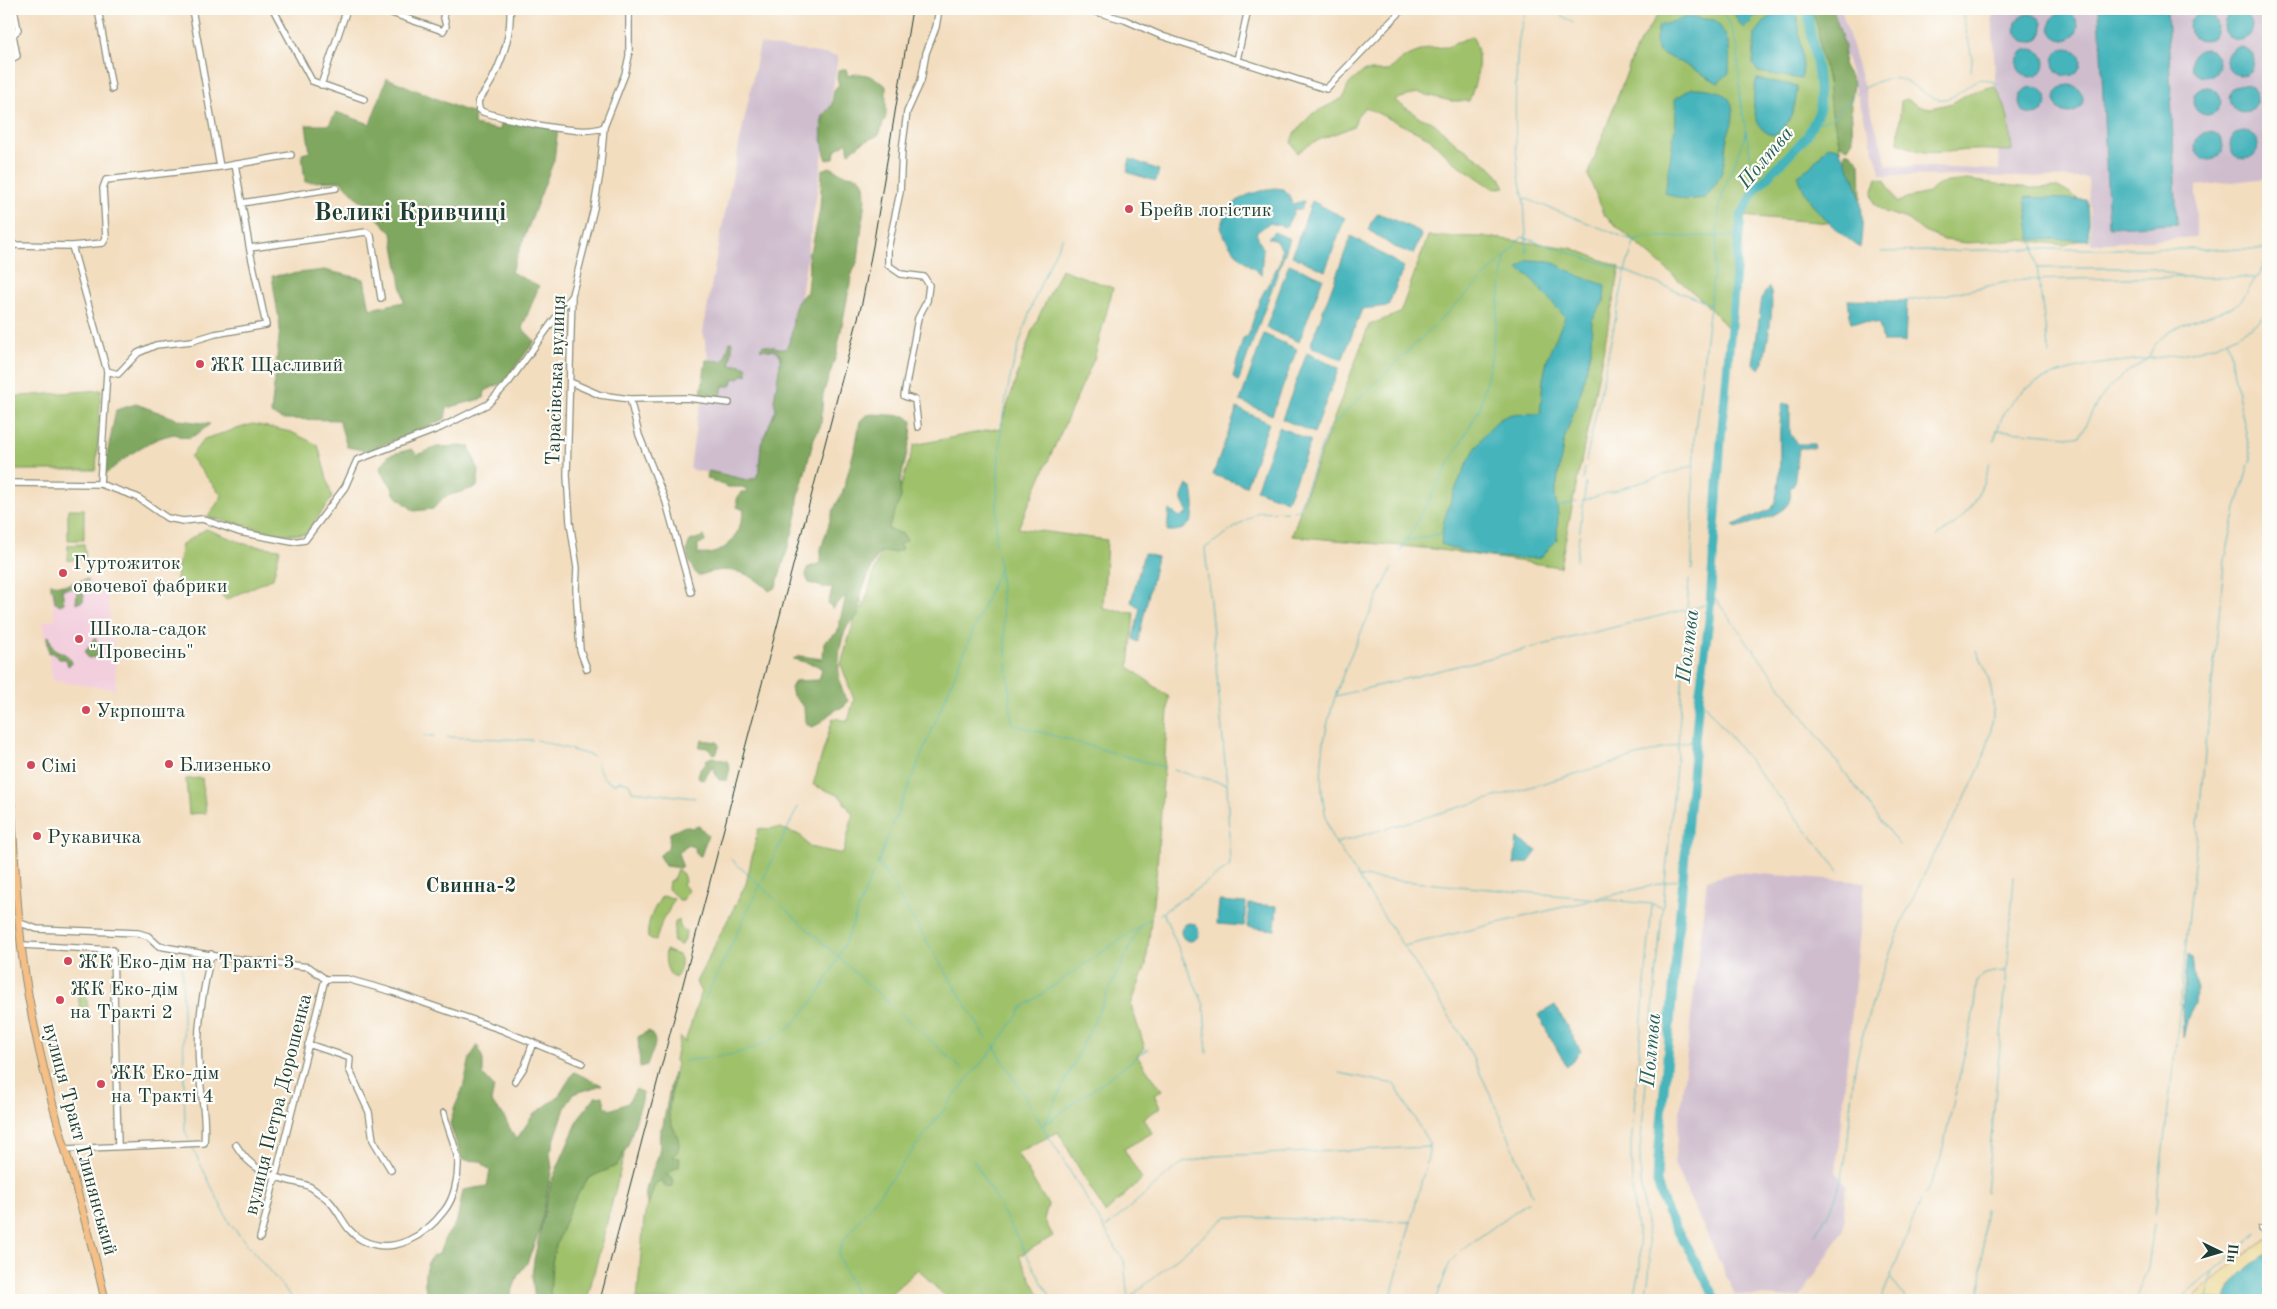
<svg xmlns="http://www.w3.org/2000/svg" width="2277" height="1309" font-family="'Old Standard TT',serif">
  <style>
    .built { fill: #f3cfde }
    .industrial { fill: #cfbdce }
    .green { fill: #9fc16a; stroke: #5f7f4f }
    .forest { fill: #7fa75e; stroke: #4f7249 }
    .sand { fill: #eeda9e; stroke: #868c69 }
    .water { fill: #44b4bb; stroke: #327878 }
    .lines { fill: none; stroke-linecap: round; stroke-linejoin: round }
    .stream { stroke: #44b4bb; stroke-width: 1 }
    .river { stroke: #44b4bb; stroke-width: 9 }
    .minor-casing { stroke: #898d7a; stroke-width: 8 }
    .major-casing { stroke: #898d7a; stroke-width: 9 }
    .minor { stroke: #fff; stroke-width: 5.5 }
    .major { stroke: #f5bf86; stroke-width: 7 }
    .rail { stroke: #1f3d34; stroke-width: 1 }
    .poi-dot { fill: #d1495b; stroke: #fdfcf7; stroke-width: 2 }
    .labels { text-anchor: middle; stroke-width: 4.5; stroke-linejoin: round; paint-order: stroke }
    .poi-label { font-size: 20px; fill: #1f3d34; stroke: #fdfcf7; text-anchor: start }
    .street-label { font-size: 20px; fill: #1f3d34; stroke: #fdfcf7 }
    .water-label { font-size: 21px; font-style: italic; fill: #2a615c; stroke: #fdfcf7 }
    .neighbourhood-label { font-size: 21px; font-weight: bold; fill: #1f3d34; stroke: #fdfcf7 }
    .district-label { font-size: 25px; font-weight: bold; fill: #1f3d34; stroke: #fdfcf7 }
  </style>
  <rect width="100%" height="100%" fill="#fdfcf7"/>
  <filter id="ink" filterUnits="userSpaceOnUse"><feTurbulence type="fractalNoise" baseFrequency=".02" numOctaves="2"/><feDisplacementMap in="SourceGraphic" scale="10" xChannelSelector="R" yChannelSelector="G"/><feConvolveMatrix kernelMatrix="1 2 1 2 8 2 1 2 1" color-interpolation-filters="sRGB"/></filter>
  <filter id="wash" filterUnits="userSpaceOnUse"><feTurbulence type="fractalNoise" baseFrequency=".0096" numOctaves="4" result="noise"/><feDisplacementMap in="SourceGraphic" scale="20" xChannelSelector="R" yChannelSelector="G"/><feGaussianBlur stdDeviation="1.12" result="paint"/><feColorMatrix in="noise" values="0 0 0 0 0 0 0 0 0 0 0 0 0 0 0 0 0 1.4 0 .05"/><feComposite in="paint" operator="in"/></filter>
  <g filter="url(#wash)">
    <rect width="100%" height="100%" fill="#f3ddbf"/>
    <!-- built -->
    <path class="built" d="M87,580L101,583L102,589L106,588L115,655L116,689L53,681L43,622L55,619L51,586Z"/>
    <!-- industrial -->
    <path class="industrial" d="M1832,9H1841L1887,165L1999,170L1992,9H2268V178L2196,186V237L2091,244L2088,178L1881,175Z
      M760,44L838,56L796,327L759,484L690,469L697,418L712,374L703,332L719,242Z
      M1737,872L1865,882L1836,1172L1846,1186L1843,1231L1800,1298L1735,1295L1674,1164L1707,880Z"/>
    <!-- green -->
    <path class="green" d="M1661,9H1817L1823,56L1847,186L1844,224L1741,216L1730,330L1703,301L1605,216L1588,175L1636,48Z
      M1472,36C1484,56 1477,80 1469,101H1451L1418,93L1394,100L1419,117L1434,123L1457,144L1490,166L1498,174L1505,187L1494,189L1450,159L1429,138L1365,107L1357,116L1354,126C1337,134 1311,140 1298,153L1291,143L1294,134L1312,114L1343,98L1349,84L1364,71H1388L1405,57L1428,48L1447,47Z
      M1994,86C2009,106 2009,127 2012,151C1999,151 1986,149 1973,150C1942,151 1927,159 1898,142L1901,101L1907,99L1918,106L1931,108L1952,103L1969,93Z
      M1877,178L1885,180L1897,203L1906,198L1928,193L1941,183L1966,180L2031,188L2058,187L2084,202L2087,235L2081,240L2064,245L2023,240L1967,243L1944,240L1924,232L1909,220L1885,212L1874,204L1872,194Z
      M1428,236L1487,237L1571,248L1620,267L1560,567L1433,549L1292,536L1303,501L1369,325L1400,313Z
      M1061,269L1113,288L1094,359L1018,528L1107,540L1103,609L1134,613L1129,667L1169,697L1157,867L1146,965L1131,1005L1145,1048L1137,1056L1162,1090L1154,1094L1160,1108L1144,1118L1152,1133L1124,1149L1142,1179L1105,1213L1058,1132L1017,1153L1048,1205L1044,1219L1053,1236L1019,1256L1042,1300H948L918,1269L884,1300H637L644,1219L654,1174L668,1155L667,1105L677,1064L675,1060L680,1037L685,1042L701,993L696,982L746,884L758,829L780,828L800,835L809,847L843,854L853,815L840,796L813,785L833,718L848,721L854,700L841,664L858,608H863L914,445L1000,428L1031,333Z
      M101,390L96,470H9V397Z
      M253,424L291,432L318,445L332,498L305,534H280L208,517L222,496L190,457L204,439Z
      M68,509H84V540H68Z
      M206,529L248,545L280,549L273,578L226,600L217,590L175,584L182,544Z
      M84,544L86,557L68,561V545Z
      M202,778L206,813L189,814L186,779Z
      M677,869L683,874L685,881L683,884L688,890L683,900H679L668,889L669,881L673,880Z
      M662,896L674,898L668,912L663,918L656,940L648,938C646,923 654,908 662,896Z
      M677,920H679L680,927L686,931L685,939L681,945L673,942L675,923Z
      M666,950L680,956C683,963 680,973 675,978C666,973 664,959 666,950Z
      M84,979L88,1008L80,1009L76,980Z
      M625,1152L587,1300H550C550,1288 550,1274 552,1262C554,1246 576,1185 589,1178C606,1168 615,1172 625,1152Z"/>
    <!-- forest -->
    <path class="forest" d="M1811,9H1833L1845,47L1843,64L1854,84L1851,101L1853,140L1848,148L1840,145L1830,105L1828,79L1820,53L1818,28Z
      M842,69H846L848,76C862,71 875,76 886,86V116L879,135L861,143L849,153L847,142L835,151L834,159L827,160C823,151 819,125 823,116C826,111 831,108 832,103C834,96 832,89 839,85L837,78L838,70Z
      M387,78L461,109L475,113L474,125L500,130L502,119L558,129L554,160L511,272L539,286L522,328L535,341L504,382L485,391L484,398L447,408L445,419L368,451L347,447L339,420L282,419L271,414L280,328L272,276L324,270L364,279L370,309L404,302L392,233L341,181L305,182L302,154L310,152L306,125H329L336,112L370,124Z
      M1845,152H1850L1860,163L1861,198L1857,205L1845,161Z
      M830,167L843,174L859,177L864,183L865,199L858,260L852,274L836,356L823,394L821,425L814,438L798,499L797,514L792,534L776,587L769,591C750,570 724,565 698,576C690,565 683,553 690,541L704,536L705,542L698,544V554C726,557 740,535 744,510L737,507V499L741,492H748L743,487H728L706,478L709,471L747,480L756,478L759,471L761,444L776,409L774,401L781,357L777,351L760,349L763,345L785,349C800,331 784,309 807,292L809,269L808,254L812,248L820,209L822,170Z
      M730,342H733L730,365C737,365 742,363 747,368V375H742L739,379L734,378L731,386H723L721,396L701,395L706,360L724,361Z
      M136,404L180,420L210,424C199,433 189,443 175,434C146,439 126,458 103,476L116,410Z
      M873,414L906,416L912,421L911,437L900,482L901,497L888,529L903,534L907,540L899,544L902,549L895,552H880C872,563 868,578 862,590C859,597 863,606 859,613C857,618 852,620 849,624C837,640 834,687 848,700L844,707C826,711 824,725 811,727L805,722L804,707L793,696L791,688L795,681L819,680L822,669L816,665L793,659L800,656L823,659L824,642L837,633L846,596L837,603L833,609L828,603L833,587H822L809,583L806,576L807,568L821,563V549L833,511L843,491L856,444L860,421L866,415Z
      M469,446L479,471L477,487L444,497L433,509L414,511L394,494C392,481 383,480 380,468L389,455L412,449L417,455L437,447Z
      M87,579L89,581L81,583L79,587L84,594L83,601L76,604L77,591L73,588L62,589L64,603L60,605L55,602L53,590L51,589V582L53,584L65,585Z
      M49,636L53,648C60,653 69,653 72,663L68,666L66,659H59L53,653H49L47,637Z
      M94,638L96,639L98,648L96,657L88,658L85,652Z
      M702,740L717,742L719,745L717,753L714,754L707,748L699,747Z
      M712,757L727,761L730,768L727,780H719L712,767L704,780L700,779L698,776L700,769L706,764V760Z
      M685,826L692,828L699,826L708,835L701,856L697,855L694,847L687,845L678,853L682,865L680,868L665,866L659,856L668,848L670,833Z
      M648,1031C662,1041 651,1052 647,1065L640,1067L638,1037Z
      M478,1045L483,1060V1075L494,1087L491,1102L502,1113L516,1140L533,1115L558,1097L574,1072L602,1085L573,1094L565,1108L550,1153L552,1168L540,1229L527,1263L518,1275L509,1300H428C424,1285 422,1269 432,1256L439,1254L444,1240L457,1221L463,1190L487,1186L490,1171L480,1161L462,1160L450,1124L454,1109L463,1088L470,1058Z
      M673,1072L674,1077C673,1088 669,1102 669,1113C670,1129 688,1143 673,1157L680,1158L679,1166L666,1175L673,1178V1186L665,1187L661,1180L655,1184L648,1206C640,1189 655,1170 659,1152C661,1142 657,1134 663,1125Z
      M636,1089L643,1093L642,1100L628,1145L621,1159L616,1166L588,1178L572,1204L555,1248L552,1263L550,1300H535L532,1276L534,1260L551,1182L580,1116L595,1097L603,1096L605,1105L610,1110L628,1103Z"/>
    <!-- sand -->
    <path class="sand" d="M2268,1238V1254C2254,1260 2228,1285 2225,1300H2192L2233,1262Z"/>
    <!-- water -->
    <path class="water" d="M1732,9H1764L1745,28L1740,25Z
      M1779,9H1797L1803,68L1801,79L1758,72L1753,64L1755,34L1765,21Z
      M2099,9H2167L2177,224L2109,227Z
      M2050 26a14 14 0 1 1 28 0a14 14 0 1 1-28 0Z
      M2224 26a14 14 0 1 1 28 0a14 14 0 1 1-28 0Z
      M2189 27a14 14 0 1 1 28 0a14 14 0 1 1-28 0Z
      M2015 28a14 14 0 1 1 28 0a14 14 0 1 1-28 0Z
      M1687,17L1715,20C1731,39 1730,49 1729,73L1718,83L1692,68L1659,52L1655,43L1659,26Z
      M2226 61a14 14 0 1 1 28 0a14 14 0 1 1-28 0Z
      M2053 62a14 14 0 1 1 28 0a14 14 0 1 1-28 0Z
      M2191 63a14 14 0 1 1 28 0a14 14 0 1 1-28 0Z
      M2017 63a14 14 0 1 1 28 0a14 14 0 1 1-28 0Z
      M1757,79L1797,86C1797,103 1791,127 1774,135C1751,132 1751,96 1757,79Z
      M2229 98a14 14 0 1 1 28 0a14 14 0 1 1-28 0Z
      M2055 99a14 14 0 1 1 28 0a14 14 0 1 1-28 0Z
      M2019 101a14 14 0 1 1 28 0a14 14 0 1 1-28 0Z
      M2193 101a14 14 0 1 1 28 0a14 14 0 1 1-28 0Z
      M1692,88C1717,88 1738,93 1732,123C1731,128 1728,133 1727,138C1723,168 1726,173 1705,198L1684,200L1665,193L1676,120L1675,99Z
      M2230 145a14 14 0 1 1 28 0a14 14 0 1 1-28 0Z
      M2195 146a14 14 0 1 1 28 0a14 14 0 1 1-28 0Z
      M1828,146L1838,148C1860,183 1866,208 1860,248C1834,228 1808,209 1798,175L1810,167Z
      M1130,159L1159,170L1156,181L1129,173L1127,170Z
      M1275,188L1284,189L1289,195L1292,204L1304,201L1301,210L1293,209L1294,212L1286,227L1269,223L1256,233L1263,249L1261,275C1245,260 1227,250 1221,227C1231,197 1246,194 1275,188Z
      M2025,197L2087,200L2089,240L2031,239Z
      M1312,201L1345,218L1325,271L1292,256Z
      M1378,213L1419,231L1421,236L1413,254L1392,246L1369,230L1370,224Z
      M1274,232L1290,239L1238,382L1233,377L1243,338L1248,336L1260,299L1280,262L1282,249L1276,241L1268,238Z
      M1351,236L1404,267L1388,306L1362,309L1342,360L1310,346Z
      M1528,260L1550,261L1579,276L1605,285L1604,301L1592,320L1591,348L1582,388L1564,440L1555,495L1558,514L1557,540L1540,558C1507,559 1472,557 1441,544C1442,536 1442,526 1445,517C1453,492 1478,431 1502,418C1514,411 1527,414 1540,414L1543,379L1548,356L1565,317L1529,276L1518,269Z
      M1289,264L1323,278L1299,342L1266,328Z
      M1769,287C1777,301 1766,345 1764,362L1760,369L1753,364L1754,357L1762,297Z
      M1848,300L1907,301L1905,342H1883L1879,323L1851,322Z
      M1264,334L1297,349L1272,415L1240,401Z
      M1307,353L1339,368L1314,433L1282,419Z
      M1783,403L1790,405V433L1797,444H1814L1815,448H1799L1794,484L1790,487C1790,490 1791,495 1790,499C1787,515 1751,523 1736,528L1733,525L1772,509C1786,476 1775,438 1783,403Z
      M1237,408L1269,423L1246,486L1213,475Z
      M1279,427L1311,441L1287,501L1256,490Z
      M1187,485L1192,488C1196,510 1197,533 1167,531L1169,510L1180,517L1187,514C1184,498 1177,505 1187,485Z
      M1144,553L1157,557L1138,642L1133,639L1140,608L1131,602Z
      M1517,838L1537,851L1529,862L1514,865Z
      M1219,901L1246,903L1244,926L1217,924Z
      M1249,904L1277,906L1275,930L1247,927Z
      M1181 932a9 9 0 1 1 18 0a9 9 0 1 1-18 0Z
      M2188,955L2192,958L2196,991L2195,1004L2188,1017L2183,1038L2182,1006Z
      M1555,1005L1581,1051L1567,1067L1538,1015Z
      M2268,1254V1300H2225C2228,1282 2252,1262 2268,1254Z"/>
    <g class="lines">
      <!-- stream -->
      <path class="stream" d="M1526,9C1523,21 1519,34 1518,47C1515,85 1512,163 1524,198L1634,241L1650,237L1739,236
        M1552,9L1573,23
        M1721,9L1732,30L1738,50L1740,97L1756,189
        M1962,12L1972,58L1971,71
        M1864,88C1887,76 1898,74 1920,90C1927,95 1933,99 1941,99C1965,100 1971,66 1999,85
        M1814,124L1830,119L1857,93
        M1524,199L1527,253
        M2033,238L2049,355
        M1881,252L2034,249H2268
        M2037,268H2150L2182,276
        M2186,277L2256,278L2268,257
        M1903,301L1929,298L2017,280L2185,277
        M1997,430L2080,437C2099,394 2110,382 2149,358C2155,332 2190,321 2213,314C2221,311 2231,309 2238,303C2245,297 2250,286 2256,278
        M1994,441C1998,427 2002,415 2011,403C2044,361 2127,363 2176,355C2210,349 2243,337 2268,313
        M1586,461L1626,268L1634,242
        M1583,480L1585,468
        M1582,501L1693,466
        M1556,507L1577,502
        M1293,511L1298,510L1328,429L1504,258
        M1936,536C1967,521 1980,496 1990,463
        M1405,541L1443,533
        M995,545C998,503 997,459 1003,416C1012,355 1034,291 1063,237
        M1400,552L1480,408L1491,359L1505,257L1522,237L1625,271L1710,304
        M998,555L1012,724L1164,767
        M1576,560L1586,483
        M1392,568C1353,650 1298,744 1332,837L1461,1034L1498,1110L1532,1195
        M1692,569L1694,440L1716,255L1719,207L1725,187L1746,133
        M1711,593L1899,845
        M1336,696L1704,605
        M1699,698L1839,871
        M424,736H434
        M447,737L532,740
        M537,740L593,756
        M597,763C601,774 603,781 616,784L619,781L629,783L632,791L695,798
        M1173,770L1227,784
        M892,826L998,571
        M1336,843L1696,739
        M731,859L776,900
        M878,862L987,1039
        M877,865L889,834
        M1359,877L1652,904L1661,907
        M1596,899L1683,878
        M781,905L891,1005
        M1163,913L1204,1005L1207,1053
        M1160,914L1230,866L1227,784L1205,548L1258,512L1287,511
        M1404,946L1592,900
        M182,958L185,1131L189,1139
        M705,999L798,807
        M897,1010L963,1070
        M993,1044L1124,1261L1128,1299
        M684,1061C711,1058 745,1055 769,1041C826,1011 850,928 873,872
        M1339,1073L1394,1084L1429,1143V1153L1390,1300
        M1044,1125L1139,928
        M1044,1125L1148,1049
        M192,1147L230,1224L294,1300
        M973,1159L1052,1300
        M1986,1192L2007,972
        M1925,1194L1939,1165L1972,1021L1977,981C1984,971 1996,972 2007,971L2014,876
        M2155,1214L2176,1044L2224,565L2236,509L2251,458L2227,340
        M1106,1228L1175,1168L1183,1163L1214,1156L1429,1147
        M1815,1234C1860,1173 1842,1117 1859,1049C1876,982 1903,916 1934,855C1955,813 1985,771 1992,724C1996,697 1989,675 1977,651
        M1891,1279L1907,1300
        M1128,1299L1226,1217L1411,1222
        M859,1300L839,1258C838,1243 851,1231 860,1219L969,1077L995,1048L1023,1007L1150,919
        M1436,1300L1450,1262L1463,1249L1528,1202
        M1632,1300C1646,1263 1639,1245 1634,1208C1632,1187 1631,1166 1631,1145L1652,904
        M1643,1300C1655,1268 1648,1241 1644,1209C1641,1189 1640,1169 1640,1148L1678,745L1689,580
        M1881,1300L1921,1201
        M1977,1300L1981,1283L1985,1209
        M2135,1300L2148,1267L2154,1224
        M2179,1300L2258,1233
        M2208,1300L2213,1273"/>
      <!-- river -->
      <path class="river" d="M1717,1300L1667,1212L1657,1183L1658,1158L1699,698L1709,620L1721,439L1741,215L1756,189L1807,136L1820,109L1818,75L1807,9"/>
    </g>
  </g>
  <g filter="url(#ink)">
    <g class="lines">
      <!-- minor casing -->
      <g class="minor-casing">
        <path id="minor" d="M98,9L112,89
          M192,9L220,167
          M273,9L312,81L364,99
          M380,9L443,31L446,26L442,9
          M510,9C512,39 497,78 478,101L479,109L483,112C507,119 582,138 604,127
          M1086,9L1125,20L1162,36L1326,89L1403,9
          M9,60L17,56L13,35L18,30L14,9
          M1237,60L1248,9
          M321,85L347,9
          M9,153L11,163L9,180
          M242,203L336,188
          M9,245L72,246L103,243L106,238L103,188L106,180L220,167L291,155
          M72,246L107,371L100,484
          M250,248L366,232L371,236L381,298
          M107,371L118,374L138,353L156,345L192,341L215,334L266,325L250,251L235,164
          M570,382L600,395L630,399L687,398L729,403
          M630,399L639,435L666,502L691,592
          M918,427L915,400L904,396L918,318L927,301L929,285L924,277L901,274L888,265V249L900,192L902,150L907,112L921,81L926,53L936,27L939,9
          M9,483L100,484L137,497L167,518L183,521L202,519L239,532L292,542L305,540L345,487L357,460L440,428L488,404L509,382L572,295
          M587,669L580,650L576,589L577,568L570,522L567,475L572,295L594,208L600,173L604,127L625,74L629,56V9
          M20,923L37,929L138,933L148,936L159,946L221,957L309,967L325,979H347L390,991L502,1030L582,1063
          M22,945L113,950L118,1145
          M308,1044L350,1058L349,1069L369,1112L373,1140L391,1170
          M515,1081L525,1066L533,1042
          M236,1145C249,1167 266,1175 290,1181C298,1183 306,1184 312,1188C318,1193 325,1196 330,1202C342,1215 345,1231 362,1240C393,1256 425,1236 444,1211C454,1199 458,1179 458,1164C459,1153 447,1127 444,1113
          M65,1149L204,1143C207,1116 200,1093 199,1066C196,1027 203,992 211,954
          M2261,1229L2268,1230
          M260,1238L325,979"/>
      </g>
      <!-- major casing -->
      <g class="major-casing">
        <path id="major" d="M9,784C16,859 16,936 31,1010C49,1108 84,1203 105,1300"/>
      </g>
      <!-- minor -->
      <use href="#minor" class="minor"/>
      <!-- major -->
      <use href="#major" class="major"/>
      <!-- rail -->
      <path class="rail" d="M600,1300L862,303L873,246L912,9"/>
    </g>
  </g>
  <!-- markers -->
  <g class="poi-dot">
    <circle cx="1129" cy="209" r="5"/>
    <circle cx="200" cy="364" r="5"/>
    <circle cx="63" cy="573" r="5"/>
    <circle cx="79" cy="639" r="5"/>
    <circle cx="86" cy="710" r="5"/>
    <circle cx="169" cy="764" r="5"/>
    <circle cx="31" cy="765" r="5"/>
    <circle cx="37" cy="836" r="5"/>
    <circle cx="68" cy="961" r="5"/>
    <circle cx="60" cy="1000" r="5"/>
    <circle cx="101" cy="1084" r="5"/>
  </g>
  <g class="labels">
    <!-- poi labels -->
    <g class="poi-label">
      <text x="1139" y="216">Брейв логістик</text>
      <text x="210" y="371">ЖК Щасливий</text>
      <text x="73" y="569">Гуртожиток<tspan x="73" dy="23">овочевої фабрики</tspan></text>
      <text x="89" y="635">Школа-садок<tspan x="89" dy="23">"Провесінь"</tspan></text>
      <text x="96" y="717">Укрпошта</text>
      <text x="179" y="771">Близенько</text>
      <text x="41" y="772">Сімі</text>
      <text x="47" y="843">Рукавичка</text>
      <text x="78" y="968">ЖК Еко-дім на Тракті 3</text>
      <text x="70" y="995">ЖК Еко-дім<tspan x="70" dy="23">на Тракті 2</tspan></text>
      <text x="111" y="1079">ЖК Еко-дім<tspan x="111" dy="23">на Тракті 4</tspan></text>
    </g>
    <!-- street labels -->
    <g class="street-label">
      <text transform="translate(555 380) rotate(-88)" y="7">Тарасівська вулиця</text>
      <text transform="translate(277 1104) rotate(-76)" y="7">вулиця Петра Дорошенка</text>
      <text transform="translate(81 1139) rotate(75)" y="7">вулиця Тракт Глинянський</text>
    </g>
    <!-- water labels -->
    <g class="water-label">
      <text transform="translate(1765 157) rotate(-50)" y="7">Полтва</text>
      <text transform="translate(1687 646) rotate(-83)" y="7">Полтва</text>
      <text transform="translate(1650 1050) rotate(-85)" y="7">Полтва</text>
    </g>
    <!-- neighbourhood labels -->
    <g class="neighbourhood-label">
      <text x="471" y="892">Свинна-2</text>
    </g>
    <!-- district labels -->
    <g class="district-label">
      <text x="410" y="220">Великі Кривчиці</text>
    </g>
  </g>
  <!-- margin -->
  <rect width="2277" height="1309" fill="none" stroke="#fdfcf7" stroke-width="30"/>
  <!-- north arrow -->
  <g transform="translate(2220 1252) rotate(95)" stroke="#fdfcf7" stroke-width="4" paint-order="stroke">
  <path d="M0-4L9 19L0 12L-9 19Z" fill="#1f3d34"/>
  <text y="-8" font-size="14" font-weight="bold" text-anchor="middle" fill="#1f3d34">Пн</text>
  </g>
</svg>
